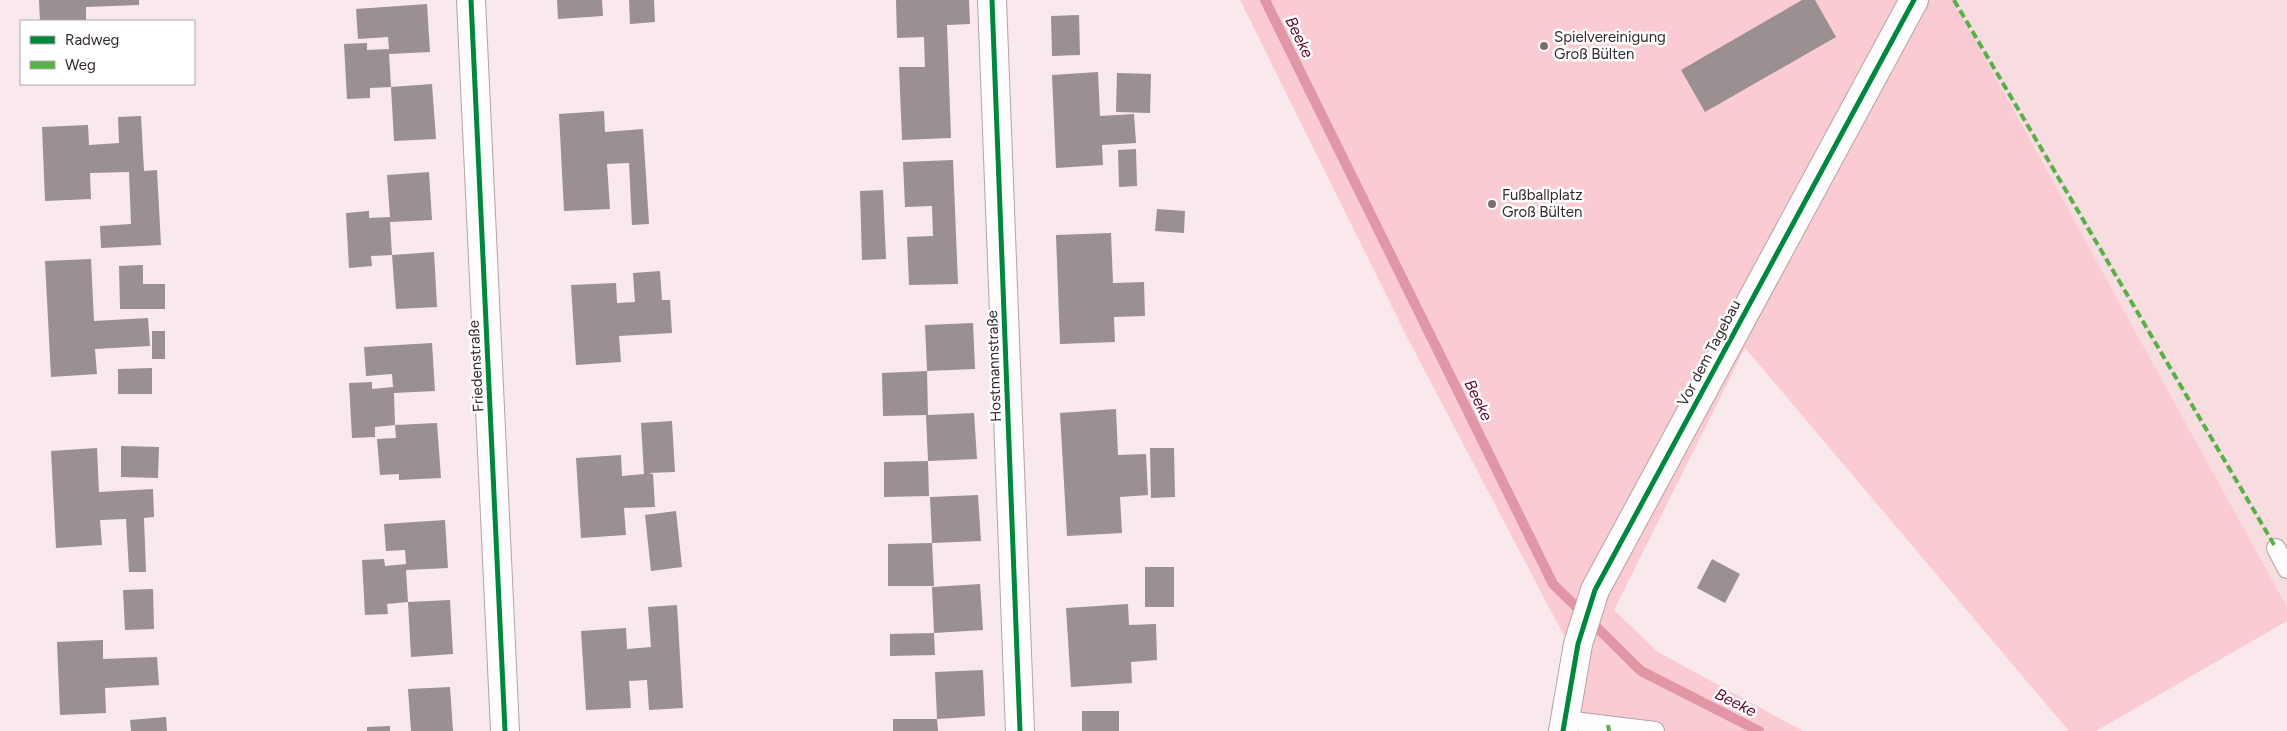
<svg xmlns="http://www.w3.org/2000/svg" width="2287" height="731" font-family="Figtree,sans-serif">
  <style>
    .built { fill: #f8dde0 }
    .green { fill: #facbd2 }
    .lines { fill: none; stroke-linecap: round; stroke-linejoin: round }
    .stream { stroke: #e196a3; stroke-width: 10 }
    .building { fill: #9a8f91 }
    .lane-casing { stroke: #b0a4a7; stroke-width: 20 }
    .street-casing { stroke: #b0a4a7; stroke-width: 30 }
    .lane { stroke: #fefcfc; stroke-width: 18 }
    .street { stroke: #fefcfc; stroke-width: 28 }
    .quiet { stroke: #56b246; stroke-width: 4; stroke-dasharray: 8 4; stroke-linecap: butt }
    .cycleway-casing { stroke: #fff; stroke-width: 8 }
    .cycleway { stroke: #00873e; stroke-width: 5 }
    .poi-dot { fill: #796d6f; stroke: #fff; stroke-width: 2 }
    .labels { text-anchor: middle; stroke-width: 5; stroke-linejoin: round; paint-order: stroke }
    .poi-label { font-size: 15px; fill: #342a2b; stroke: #fff; text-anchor: start }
    .street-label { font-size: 15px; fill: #342a2b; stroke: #fff }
    .water-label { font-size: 16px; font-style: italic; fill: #630225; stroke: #fff }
  </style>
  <rect width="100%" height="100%" fill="#f9e9ec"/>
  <!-- built -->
  <path class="built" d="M1953,0H2287V607Z"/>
  <!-- green -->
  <path class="green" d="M1240,0H1921L1881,74L1775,288L1922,0H1953L2287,607V621L2096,731H2069L1745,348L1614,610L1658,652L1803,731H1575L1583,672L1406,335Z"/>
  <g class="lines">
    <!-- stream -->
    <path class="stream" d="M1265,0L1553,584L1641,671L1759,731"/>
  </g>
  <!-- building -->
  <path class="building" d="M39,0H139V5L86,7V21H40Z
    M557,0H602L603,16L558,19Z
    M629,0H654L655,22L630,24Z
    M896,0H969L970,24L947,25L951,138L902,140L899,67H925L924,37L897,38Z
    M1802,0H1815L1836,37L1705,112L1681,70Z
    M427,4L430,52L389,54L391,87L370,88V98L347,99L344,44L367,43V50L389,49L388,37L358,39L356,9Z
    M1079,15L1080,55L1052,56L1051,16Z
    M1098,72L1100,116L1134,114L1136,143L1102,145L1103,165L1056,168L1052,75Z
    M1117,73L1151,74L1150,113L1116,112Z
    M432,84L436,139L394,141L391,87Z
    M604,111L605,132L643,129L649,224L632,225L629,163L607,164L610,209L564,211L559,114Z
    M141,116L144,171L157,170L161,245L101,248L100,226L131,224L129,172L90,173L91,199L45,201L42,127L88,125L89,145L119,143L118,117Z
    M1136,149L1137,186L1119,187L1118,150Z
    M953,160L958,284L909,285L907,237L933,236L932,206L905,207L903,162Z
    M429,172L432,220L390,222L392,255L371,256L372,266L349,268L346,213L369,211V218L390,217L387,175Z
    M883,190L886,259L862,260L860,191Z
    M1157,209L1185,211L1184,233L1155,231Z
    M1111,233L1113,283L1144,282L1145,316L1114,317L1115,342L1060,344L1056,235Z
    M434,252L437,307L396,309L392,255Z
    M91,259L94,321L148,318L150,346L95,349L97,374L51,377L45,261Z
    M143,265V284H165V309H120L119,266Z
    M660,271L662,300H670L672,333L619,336L621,362L576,365L571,285L616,283L617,303L635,302L633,273Z
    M973,323L975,369L927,371L925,325Z
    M152,331H165V359H152Z
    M432,343L435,391L394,393L395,425L375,427V437L352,438L349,383L372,382V389L393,387L392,374L366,376L364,347Z
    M152,368V394H118V369Z
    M927,371L928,415L974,413L977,459L928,461L926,415L883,416L882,373Z
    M1116,409L1118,455L1146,454L1148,495L1120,497L1122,533L1067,536L1060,413Z
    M672,421L675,472L648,473L653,474L655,507L624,508L626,535L581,538L576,458L621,455L622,476L644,474L641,423Z
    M437,423L441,478L399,480V474L380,475L377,439L396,438L395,425Z
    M121,446L159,447L158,478L121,477Z
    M97,448L99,492L153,489L154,517L144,518L146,572H129L126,519L100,520L102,545L56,548L51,451Z
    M1150,448H1174L1175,497L1151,498Z
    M928,461L929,496L884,497V462Z
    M978,495L981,541L932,543L930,497Z
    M676,511L682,567L651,571L645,515Z
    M445,520L448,568L406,570L408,602L387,604L388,614L365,615L362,560L384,559L385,566L406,564L405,550L386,551L384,524Z
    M932,543L934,586H888V544Z
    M1712,559L1740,574L1725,603L1697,588Z
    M1145,567H1174V607H1145Z
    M980,584L983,630L934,633L932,587Z
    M153,589L154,629L125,630L123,590Z
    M450,600L453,654L411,657L408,602Z
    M1128,604L1129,625L1156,624L1157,660L1131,662L1132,683L1071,687L1066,608Z
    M677,605L683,708L649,710L647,680L629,681L631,708L586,710L581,631L626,628L627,649L651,647L648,607Z
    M934,633L935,655L890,656V634Z
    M103,640V659L157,657L159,685L105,688L106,713L60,715L57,642Z
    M983,670L985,716L937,719L935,672Z
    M450,687L453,731H411L408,689Z
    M1082,711H1119V731H1082Z
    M166,717L167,731H131L130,720Z
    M893,719H937L938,731H893Z
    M390,726V731H367V727Z"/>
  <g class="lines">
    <!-- lane casing -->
    <g class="lane-casing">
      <path id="lane" d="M2276,548L2287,569
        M1565,720L1655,731"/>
    </g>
    <!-- street casing -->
    <g class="street-casing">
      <path id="street" d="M471,0L505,731
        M992,0L1020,731
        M1563,731L1578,644L1595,590L1914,0"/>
    </g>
    <!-- lane -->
    <use href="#lane" class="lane"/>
    <!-- street -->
    <use href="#street" class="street"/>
    <!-- quiet -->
    <path class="quiet" d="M1954,0L2276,548
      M1608,725L1609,731"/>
    <!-- cycleway casing -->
    <g class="cycleway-casing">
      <path id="cycleway" d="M471,0L505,731
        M992,0L1020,731
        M1563,731L1578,644L1595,590L1914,0"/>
    </g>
    <!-- cycleway -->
    <use href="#cycleway" class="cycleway"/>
  </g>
  <!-- markers -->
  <g class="poi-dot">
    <circle cx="1544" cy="46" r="5"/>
    <circle cx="1492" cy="204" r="5"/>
  </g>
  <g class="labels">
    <!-- poi labels -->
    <g class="poi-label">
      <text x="1554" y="42">Spielvereinigung<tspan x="1554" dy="17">Groß Bülten</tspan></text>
      <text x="1502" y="200">Fußballplatz<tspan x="1502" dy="17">Groß Bülten</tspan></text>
    </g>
    <!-- street labels -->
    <g class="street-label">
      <text transform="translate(1709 353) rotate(-62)" y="5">Vor dem Tagebau</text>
      <text transform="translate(476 366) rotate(-93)" y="5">Friedenstraße</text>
      <text transform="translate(994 366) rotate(-92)" y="5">Hostmannstraße</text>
    </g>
    <!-- water labels -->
    <g class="water-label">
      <text transform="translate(1300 37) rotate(64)" y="6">Beeke</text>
      <text transform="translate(1479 400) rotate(64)" y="6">Beeke</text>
      <text transform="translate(1736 702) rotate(27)" y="6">Beeke</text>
    </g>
  </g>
  <!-- legend -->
  <rect x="20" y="20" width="175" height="65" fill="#ffffff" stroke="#aeaaaa"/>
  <rect x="30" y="36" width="25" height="8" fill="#00873e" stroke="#aeaaaa"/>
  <text x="65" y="45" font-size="15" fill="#342a2b">Radweg</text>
  <rect x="30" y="61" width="25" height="8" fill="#56b246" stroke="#aeaaaa"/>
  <text x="65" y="70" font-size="15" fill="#342a2b">Weg</text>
</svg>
